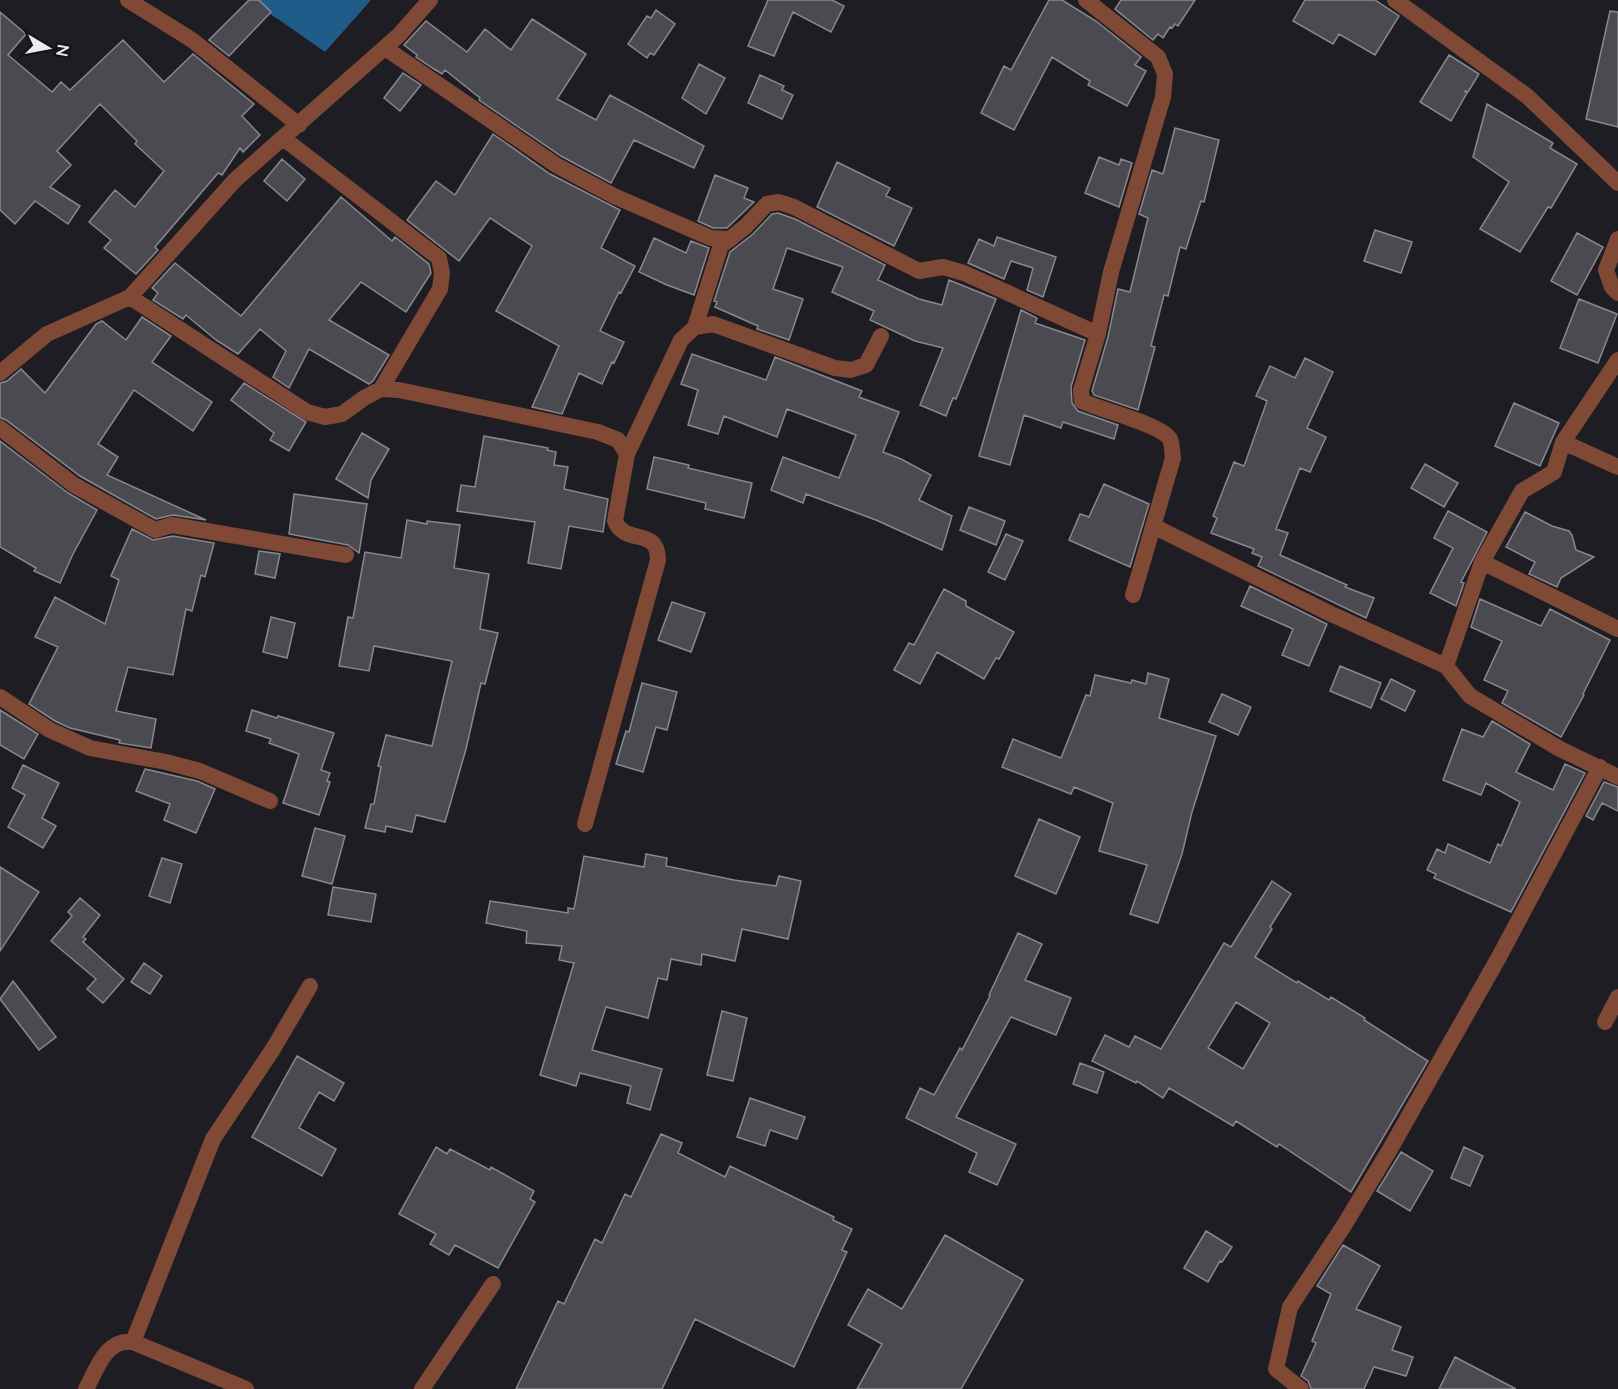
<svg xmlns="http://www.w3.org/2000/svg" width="1618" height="1389" font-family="Lato,sans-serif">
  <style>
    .water { fill: #205c8a }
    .building { fill: #4c4a51; stroke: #89878f; stroke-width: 1.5; fill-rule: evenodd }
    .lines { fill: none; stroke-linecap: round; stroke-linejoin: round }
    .minor { stroke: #7f4935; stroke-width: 16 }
  </style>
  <rect width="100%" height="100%" fill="#1e1d23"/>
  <!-- water -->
  <path class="water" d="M247,0H371L325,52L278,19Z"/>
  <!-- building -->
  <path class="building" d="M249,0H259L271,12L229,56L209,40Z
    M768,0H832L844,6L831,32L793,12L774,56L748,46Z
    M1049,0H1062L1096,21L1141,57L1135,65L1146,71L1127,106L1088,85L1090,81L1052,57L1014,130L981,113L1004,66L1011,70Z
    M1121,0H1195L1178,26L1175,24L1172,28L1170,27L1163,38L1158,34L1153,40L1115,9Z
    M1305,0H1375L1399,16L1375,55L1339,34L1333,44L1293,21Z
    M656,10L675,24L654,55L650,53L647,58L628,44L647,16L651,18Z
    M1610,11L1618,12V127L1586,119Z
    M0,12L26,34L8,55L52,92L61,82L70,90L123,40L164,82L193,54L254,104L242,116L260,135L243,152L240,148L222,175L218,173L155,247L158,250L136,274L104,248L111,240L89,222L115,190L135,207L164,171L135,144L137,141L100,104L57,151L71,165L50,187L80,206L68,224L35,201L15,224L0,210Z
    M532,19L586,54L557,99L596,120L610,95L704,146L694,168L634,140L611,183L561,156L479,100L480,98L445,70L442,74L434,69L416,57L417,55L404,45L426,21L467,52L485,29L511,50Z
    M1449,55L1479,74L1468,92L1464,91L1467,93L1451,121L1420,102Z
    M699,64L725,78L706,114L682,98Z
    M403,73L421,85L400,111L384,98Z
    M760,75L784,86L782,90L793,95L782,119L748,103Z
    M1487,104L1553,143L1550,148L1577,164L1551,208L1548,207L1520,252L1480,229L1509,182L1473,157Z
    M1175,128L1219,140L1204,202L1201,201L1186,249L1180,247L1168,296L1164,295L1151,346L1155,347L1138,410L1094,395L1092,391L1108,337L1118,289L1130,292L1148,218L1139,214L1152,170L1163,174Z
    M493,134L550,174L620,210L601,248L635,266L621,293L619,292L600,331L624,342L614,363L612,362L602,384L579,373L562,414L532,407L559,346L496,311L532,246L490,218L459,261L407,220L436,181L455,195Z
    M1099,157L1119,165L1121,159L1132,163L1119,207L1085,193Z
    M282,159L305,179L287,201L264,181Z
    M837,162L890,188L886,196L912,208L894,246L817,207Z
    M715,175L748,188L744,198L754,202L727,228H713L698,221Z
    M341,197L392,241L395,237L429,264L431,273L406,312L361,282L329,320L389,355L373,381L369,384L309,349L289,388L273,377L286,351L260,329L238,354L216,340L186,315L183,319L153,300L158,293L152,288L175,263L241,316Z
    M778,213L795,219L885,265L878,280L919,299L942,305L949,280L996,299L956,399L953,398L946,416L920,405L943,348L915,341L870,320L874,311L832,292L843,267L787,248L773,289L803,299L789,340L757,329L758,326L715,307L717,302L714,301L730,252L753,234L772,214Z
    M1375,230L1412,242L1401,273L1364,261Z
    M1577,233L1603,247L1577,295L1551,281Z
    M997,237L1056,257L1043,297L1027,290L1033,268L1011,261L1004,279L968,263L979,239L994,246Z
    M654,238L686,253L691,241L709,248L694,295L667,285L639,272Z
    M1579,299L1617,314L1598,363L1560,348Z
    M1021,310L1037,318L1035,323L1085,340L1071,387L1072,403L1078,411L1118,425L1114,439L1063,422L1061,428L1024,415L1010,465L979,456Z
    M142,317L171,336L152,362L212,402L193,431L134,390L98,444L118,457L107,475L206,520L173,515L156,519L80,476L6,420L0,418V383L7,381L21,369L45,393L96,324L102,321L126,340Z
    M692,354L766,380L775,357L862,391L859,397L899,412L883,452L901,459L931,475L919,500L952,516L942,550L876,520L806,494L803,503L771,490L783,457L839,478L856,435L787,409L777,437L724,416L718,434L688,425L698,390L681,384Z
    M1305,358L1333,372L1307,428L1326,437L1310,472L1300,468L1276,529L1288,533L1280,555L1347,585L1345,587L1374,598L1366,618L1258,566L1262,557L1252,553L1254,549L1211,533L1217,518L1213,516L1234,462L1244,466L1267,401L1256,396L1270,366L1295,378Z
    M244,383L306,422L289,451L270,440L274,433L231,400Z
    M1514,403L1559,423L1540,466L1495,446Z
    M362,433L389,449L371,480L368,498L336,479Z
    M484,436L548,448L547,450L556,452L554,465L568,467L564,489L608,499L603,532L569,526L561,569L528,563L535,522L457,511L461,485L475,487Z
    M0,441L68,493L97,510L73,554L60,583L34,571L36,568L0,547Z
    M654,457L689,465L688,468L752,483L744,518L705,509L706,503L647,489Z
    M1425,464L1458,483L1444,507L1411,488Z
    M1104,484L1149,504L1130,567L1069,540L1080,514L1089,517Z
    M294,494L367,504L359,553L348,545L289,534Z
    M969,507L1005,521L996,545L960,530Z
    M1448,511L1487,532L1461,582L1464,583L1456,606L1430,593L1453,548L1434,538Z
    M1525,512L1552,526L1569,531L1572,535L1576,550L1594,557L1561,578L1557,587L1529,574L1535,562L1506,547Z
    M407,520L427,524V521L460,525L454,568L489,574L480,629L498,633L485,684L481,683L466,749L445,822L416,815L412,832L386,826L385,832L365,828L371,804H374L381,767L378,766L386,735L432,746L452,661L374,646L369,671L339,666L348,617L353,618L365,552L401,558Z
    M132,529L153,540L173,536L214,543L205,577L201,575L192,611L186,609L173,675L128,667L116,711L156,719L151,748L119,743L120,740L70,728L55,721L29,704L58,647L35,637L55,597L105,624L119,580L111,576Z
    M1006,534L1023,541L1005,580L988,572Z
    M259,551L280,554L275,578L255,574Z
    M1250,586L1327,624L1309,666L1282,655L1293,629L1241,606Z
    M944,589L966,601V606L1014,632L999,659L996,658L984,679L937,652L920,684L894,670L909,643L914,645Z
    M1480,599L1541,626L1550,609L1610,640L1583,694L1584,695L1561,737L1502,703L1508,691L1484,680L1502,641L1471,627Z
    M672,602L705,613L691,652L658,640Z
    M271,617L295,623L287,658L263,652Z
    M1340,666L1381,683L1371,708L1330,691Z
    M1148,673L1169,679L1159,718L1216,736L1192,812L1182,854L1158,923L1130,914L1147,865L1099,851L1113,803L1074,787L1071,794L1002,767L1013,739L1061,758L1086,695L1090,696L1095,675L1131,683L1132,680L1146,684Z
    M1391,679L1415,691L1405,711L1381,699Z
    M642,683L677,692L667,730L656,727L643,772L616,764L626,731L629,732Z
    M1222,694L1251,707L1238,735L1209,722Z
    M0,710L38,734L24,759L0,745Z
    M252,710L277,718L278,716L334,733L321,770L330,773L327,781L330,782L319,815L283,803L299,754L269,743L271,739L246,731Z
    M1492,721L1530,744L1516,772L1553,790L1565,764L1585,773L1511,912L1434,878L1436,874L1427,870L1437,849L1445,853L1448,844L1490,863L1498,844L1501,846L1520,802L1486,783L1481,795L1443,780L1462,729L1483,737Z
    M23,765L59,783L42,818L56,826L43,848L8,827L25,795L12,788Z
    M145,769L197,781L215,789L196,833L164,820L170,804L136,791Z
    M1604,782L1618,787V811L1602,803L1593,820L1586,816Z
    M1039,819L1080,837L1056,894L1015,876Z
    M315,828L345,836L332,884L302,876Z
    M646,854L667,858L666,866L734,880L776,886L779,876L801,881L788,939L742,929L735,961L702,954L701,965L671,959L667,980L658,978L648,1018L606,1007L592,1050L662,1069L650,1110L627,1103L631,1086L580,1073L576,1086L540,1075L574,963L559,960L562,946L526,943L527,931L486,923L490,901L568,913V908L574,909L584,856L644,867Z
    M162,858L182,864L170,903L149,896Z
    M0,867L39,892L0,951Z
    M1272,881L1291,894L1270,927L1272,929L1255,957L1297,983L1298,981L1329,1000L1331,997L1365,1018L1364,1020L1428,1061L1351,1192L1279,1144L1277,1147L1236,1121L1233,1126L1169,1088L1163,1098L1137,1081L1136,1083L1092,1061L1105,1035L1129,1047L1135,1036L1161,1049L1224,943L1231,947ZM1236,1002L1270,1023L1243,1069L1208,1048Z
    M333,887L376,894L371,922L328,915Z
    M80,898L100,915L83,937L86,939L83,942L124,979L103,1003L87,989L96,979L51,941L72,916L68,912Z
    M1018,933L1042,944L1025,980L1071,998L1056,1035L1011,1017L956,1117L1016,1144L997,1185L969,1172L977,1153L906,1118L920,1088L934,1095L960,1048L962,1050L990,996L989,995Z
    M144,963L162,976L150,994L131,982Z
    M13,981L56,1037L39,1050L0,999Z
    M722,1011L747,1018L733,1081L707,1075Z
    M297,1056L344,1083L334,1101L319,1092L299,1128L336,1149L322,1176L252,1137Z
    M1080,1063L1104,1072L1097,1093L1073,1084Z
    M750,1098L805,1117L797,1139L770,1130L765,1146L737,1137Z
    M661,1134L682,1143L678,1153L725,1177L730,1166L834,1217L833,1220L852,1229L842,1250L847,1252L794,1367L695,1319L662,1389H516L558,1301L564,1304L595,1239L602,1243L625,1194L631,1197Z
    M436,1147L447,1154L450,1149L490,1170L491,1167L534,1191L530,1199L535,1202L498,1268L455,1245L449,1255L430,1244L436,1234L399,1214Z
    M1464,1147L1483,1156L1470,1186L1451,1178Z
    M1401,1152L1433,1171L1410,1211L1377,1191Z
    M1206,1231L1232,1247L1222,1262L1220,1261L1208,1282L1184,1268Z
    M945,1235L1023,1280L961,1389H857L882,1344L848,1325L868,1289L902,1309Z
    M1343,1245L1380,1266L1356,1309L1401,1327L1392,1350L1413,1357L1406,1376L1374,1367L1364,1389H1311L1308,1381L1301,1376L1316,1343L1312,1341L1331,1294L1317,1286Z
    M1455,1357L1516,1389H1439Z"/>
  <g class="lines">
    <!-- minor -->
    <path class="minor" d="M128,0L192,40L299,125
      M1086,0L1158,57L1165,74L1163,97L1111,272L1098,334L1081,390L1082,401C1100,410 1161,424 1170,439C1172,443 1172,452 1173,458L1133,595
      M1395,0L1527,96L1618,183
      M385,48L556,165L614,196L711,238L730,239L746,226L767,204L779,202L794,207L919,271L943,267L964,273L1098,334
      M283,138L439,258L442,273L440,289L381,389
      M1618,239L1606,270L1612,287L1618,293
      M130,297L307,412L325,417L342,414L364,398L381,389L399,390L598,432L618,440L627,454L615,521C625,546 658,526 658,560L585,824
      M695,327L721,245L730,239
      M1618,360L1563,442L1554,472L1522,491L1482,562L1446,666L1470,696L1560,749L1618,777
      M0,373L47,334L130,297L235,180L399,35L430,0
      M0,428L74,485L155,530L172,525L346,555
      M1563,442L1618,467
      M627,454L681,340L695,327L713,324L835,368L851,370L866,365L881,336
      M1153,526L1329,613L1446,666
      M1482,562L1618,629
      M0,697L50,730L90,748L166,762L200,771L270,801
      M1605,1022L1618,997
      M133,1342L213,1139L273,1049L310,986
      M86,1389C97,1369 106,1338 133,1342L246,1389
      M422,1389L493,1284
      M1301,1389L1276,1369L1290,1307L1343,1227L1389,1151L1499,957L1600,767"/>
  </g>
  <!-- north arrow -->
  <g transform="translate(48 48) rotate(100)" stroke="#15131a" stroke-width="4.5" paint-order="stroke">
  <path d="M0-4.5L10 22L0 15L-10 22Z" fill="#ebeaef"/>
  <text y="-9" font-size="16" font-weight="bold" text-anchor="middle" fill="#ebeaef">N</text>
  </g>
</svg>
